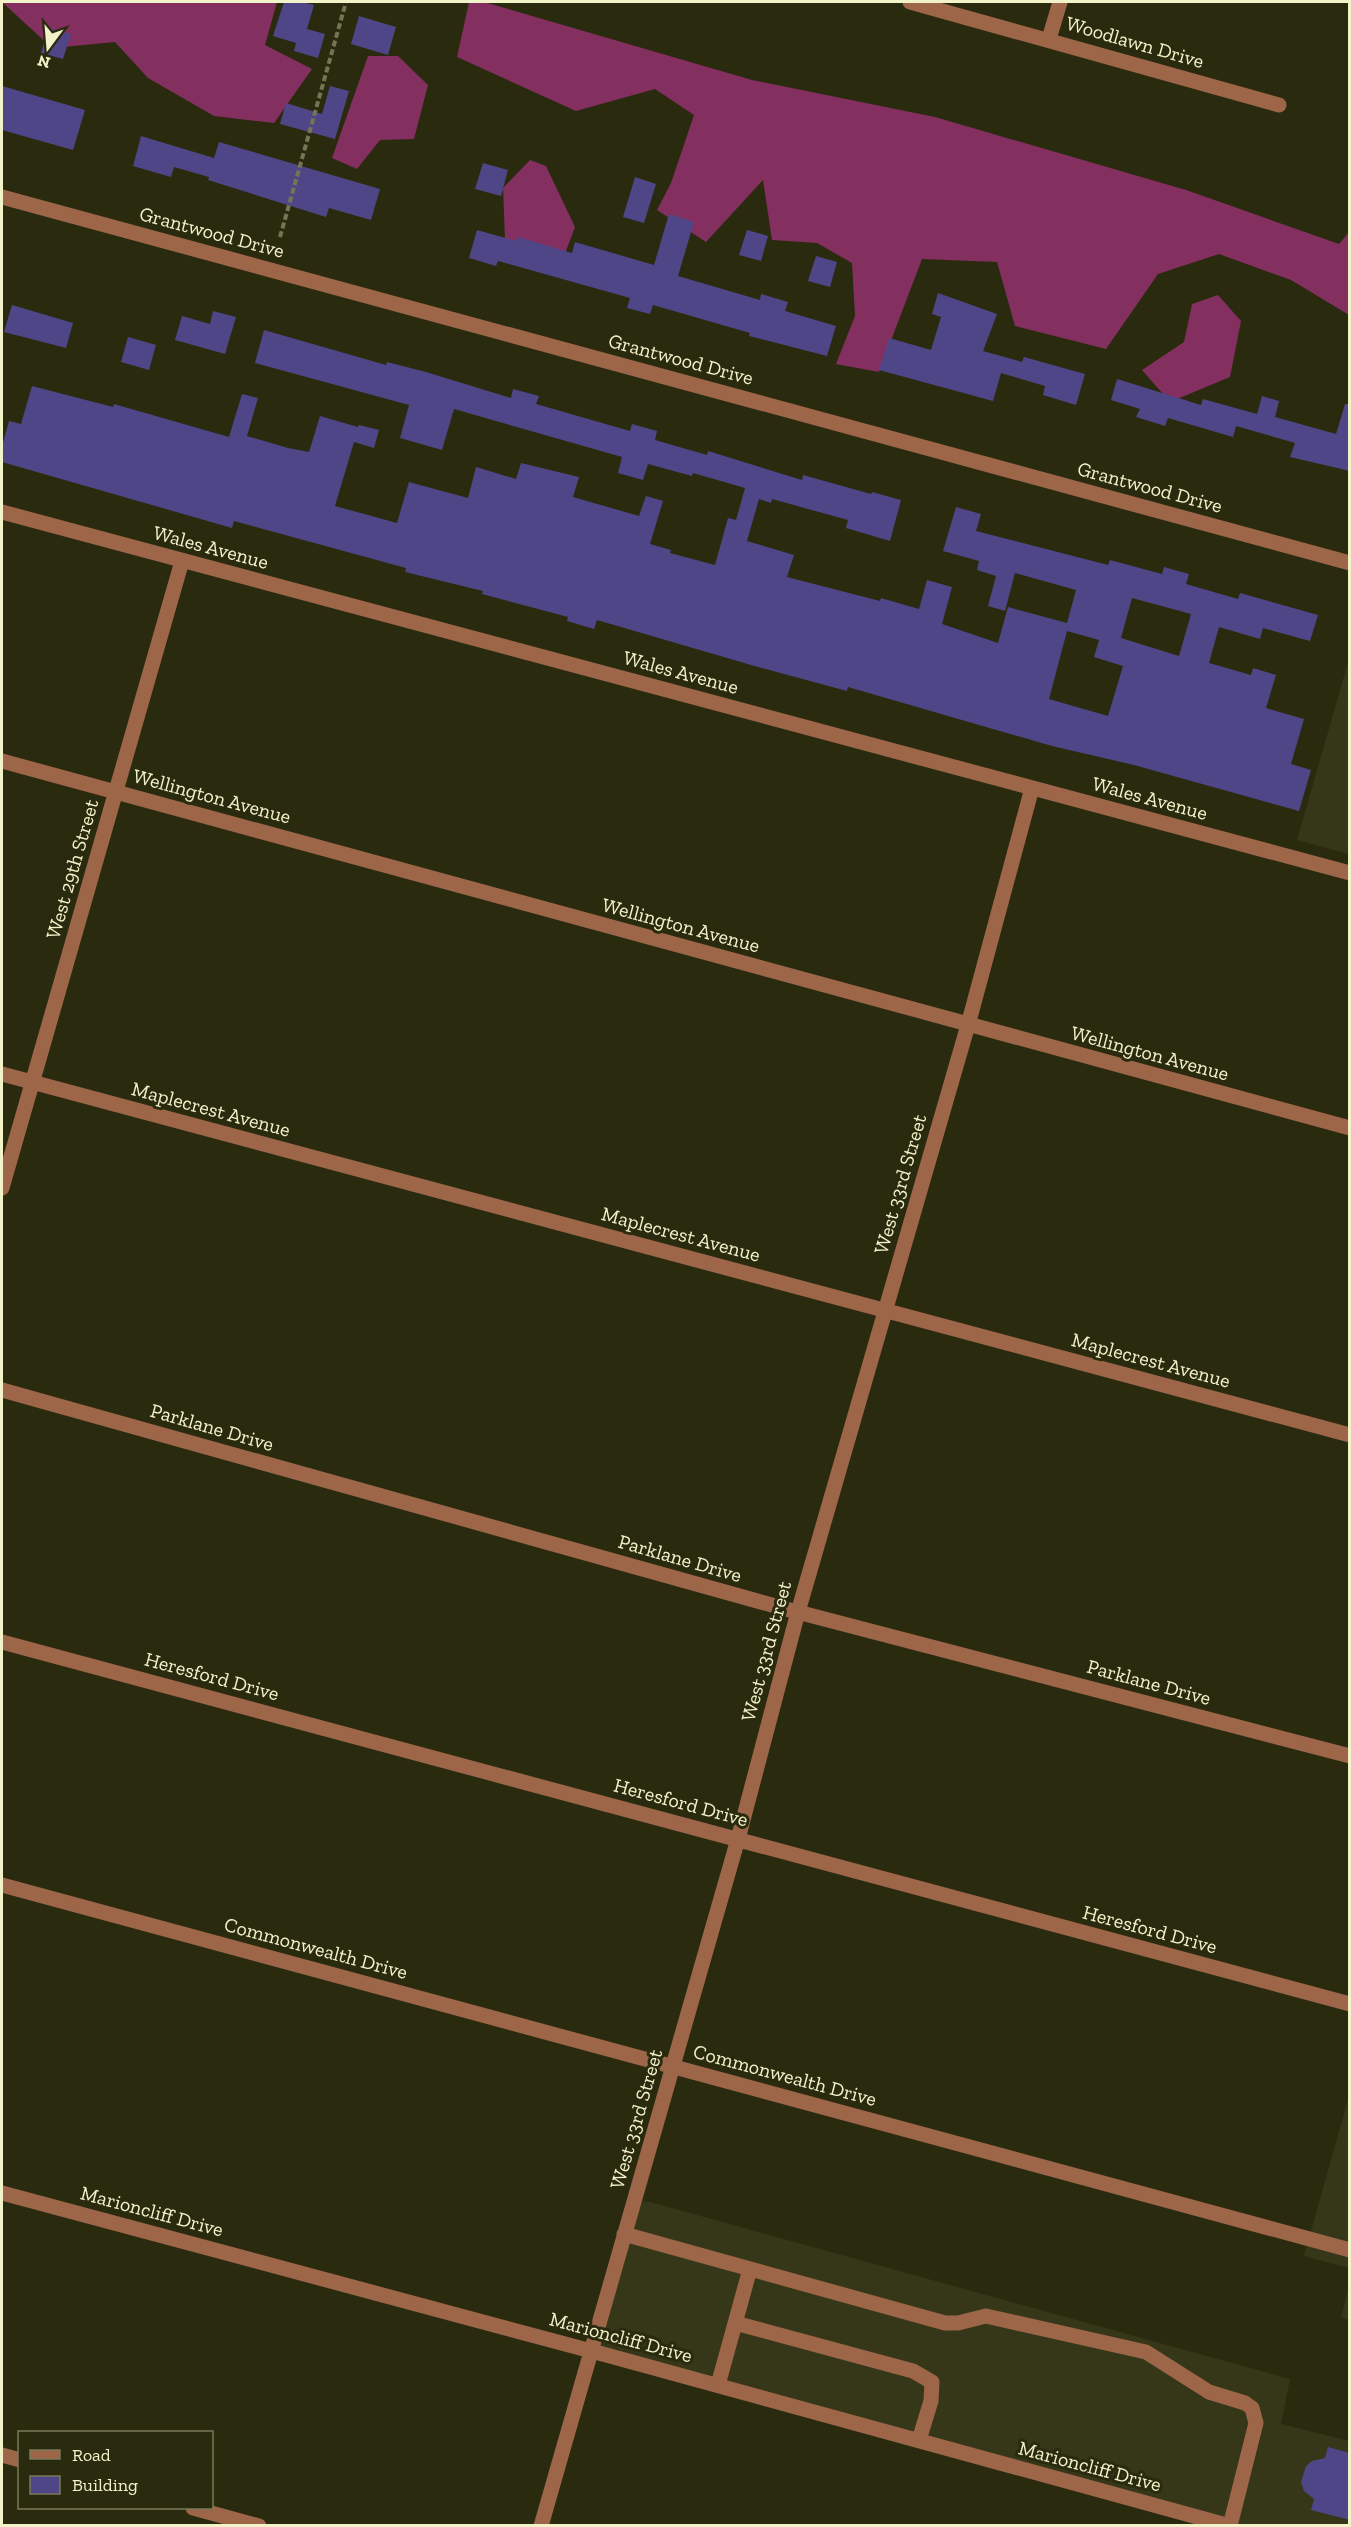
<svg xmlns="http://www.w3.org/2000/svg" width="1351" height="2527" font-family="'Zilla Slab',serif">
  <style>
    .built { fill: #363618 }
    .forest { fill: #832f60 }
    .building { fill: #4f4688; fill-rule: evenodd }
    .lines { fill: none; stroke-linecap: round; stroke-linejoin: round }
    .path { stroke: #757555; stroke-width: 4; stroke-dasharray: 6 3; stroke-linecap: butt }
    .minor { stroke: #9e6649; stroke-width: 15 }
    .labels { text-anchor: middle; stroke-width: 6; stroke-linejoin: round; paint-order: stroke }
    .street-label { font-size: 20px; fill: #f3f3ca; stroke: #2a2a0f }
  </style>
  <rect width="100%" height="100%" fill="#2a2a0f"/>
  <!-- built -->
  <path class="built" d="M1349,659L1350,854H1349L1297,840Z
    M1349,2096V2268L1304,2256Z
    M634,2200L650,2202L1290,2379L1281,2424L1349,2441V2525H1229L591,2351Z
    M1349,2286V2320L1341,2317Z"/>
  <!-- forest -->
  <path class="forest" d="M2,2H277L265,45L312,69L274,123L214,116L148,78L115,42L52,48Z
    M469,2H484L752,80L935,117L1186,190L1339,244L1349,232V315L1291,280L1219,254L1158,274L1106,349L1015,326L997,262L922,259L879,372L836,364L855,316L852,263L817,243L772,240L763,180L706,242L657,210L671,183L694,115L655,89L576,111L457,57Z
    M368,56H398L428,85L414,139L380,140L357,169L332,158Z
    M530,160L546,166L575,227L566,251L528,260L505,239L503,188Z
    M1218,295L1241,321L1230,377L1170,402L1142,370L1184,342L1192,304Z"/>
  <!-- building -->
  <path class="building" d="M284,2H302L314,5L307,29L325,34L318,58L294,51L296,43L273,36Z
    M359,16L396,27L388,55L351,44Z
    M48,28L71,34L63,59L41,53Z
    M2,86L85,110L73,150L2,130Z
    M330,86L349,91L335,139L280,124L286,103L322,114Z
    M141,136L214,158L219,142L380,189L371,220L329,208L326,217L208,180L209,177L174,167L171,177L133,166Z
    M483,163L508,170L501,196L475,189Z
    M635,177L656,184L644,223L623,217Z
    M669,214L694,222L678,276L760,300L761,294L788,302L785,311L836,326L827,356L749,336L750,333L653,305L650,314L627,308L630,298L498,261L496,266L469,258L477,230L516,241L518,237L572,253L575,242L654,265Z
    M747,230L768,236L761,261L739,255Z
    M816,256L837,262L830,287L808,281Z
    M938,293L997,314L983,351L1022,362L1024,357L1085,374L1076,405L1043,395L1045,386L1001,373L993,401L879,370L889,338L931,350L941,317L932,314Z
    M12,305L73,323L66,348L4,332Z
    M213,311L236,317L225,354L175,340L182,316L210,324Z
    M264,330L386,365L387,362L426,372L511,398L513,389L539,396L536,404L630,431L632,424L657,431L655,440L707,455L708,451L802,480L803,475L871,494L872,492L901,500L890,541L846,528L848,520L772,499L771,503L759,499L747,541L794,555L787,577L880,601L881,598L919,609L927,580L952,587L942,624L998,643L1008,607L1067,623L1076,590L1015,573L1005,611L988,606L996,576L977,570L979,561L943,551L956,507L981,514L976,531L1108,565L1110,560L1162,574L1164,567L1189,574L1186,584L1238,599L1240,593L1318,615L1310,641L1263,628L1260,639L1219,627L1209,663L1251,675L1253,668L1276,675L1266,708L1304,719L1291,764L1311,770L1299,811L1134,765L1052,746L848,687L847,691L758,667L597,620L594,629L567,621L568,617L482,594L483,591L405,572L406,568L234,521L232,528L2,462V446L9,421L21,424L32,386L113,407L114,404L229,437L242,394L258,398L247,436L288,448L309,452L320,416L358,427L359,425L379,430L374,448L354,442L335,506L397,523L409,482L468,498L476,467L516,479L521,463L579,477L573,497L639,516L646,496L663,501L650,544L671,550L670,553L715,565L728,518L736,520L745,488L693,473L692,476L648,464L643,480L618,473L622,457L454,409L442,450L400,438L409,405L255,363ZM1132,598L1191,614L1179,656L1121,638ZM1067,631L1099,640L1094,657L1123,666L1108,716L1049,699Z
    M128,337L156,345L149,370L121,362Z
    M1117,379L1201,405L1203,399L1257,414L1262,396L1279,401L1275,417L1336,434L1345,404H1350V471L1290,457L1295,443L1236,426L1233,437L1168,418L1165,426L1136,417L1140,409L1111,400Z
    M1328,2447L1350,2453V2520L1311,2510L1314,2499L1304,2491L1301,2482L1306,2466L1312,2461L1325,2458Z"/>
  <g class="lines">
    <!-- path -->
    <path class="path" d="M280,237L346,2"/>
    <!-- minor -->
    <path class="minor" d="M910,2L1279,105
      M1049,39L1060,2
      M2,197L1350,563
      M2,512L1350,873
      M2,761L1350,1128
      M2,1074L1350,1435
      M2,1188L182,561
      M2,1390L786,1609L1350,1756
      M2,1642L1350,2004
      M2,1885L1350,2250
      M2,2193L610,2356L1230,2526
      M624,2234L945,2323H958L986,2316L1146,2352L1209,2392L1245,2403L1252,2408L1256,2423L1230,2526
      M735,2323L913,2371L932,2382L931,2401L919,2440
      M718,2385L750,2269
      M2,2455L20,2460
      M193,2508L259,2526
      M541,2526L738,1839L798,1612L968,1025L1032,788"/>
  </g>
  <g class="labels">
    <!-- street labels -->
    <g class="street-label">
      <text transform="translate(1135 42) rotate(16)" y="7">Woodlawn Drive</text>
      <text transform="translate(212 232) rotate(15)" y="7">Grantwood Drive</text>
      <text transform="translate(681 359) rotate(15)" y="7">Grantwood Drive</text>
      <text transform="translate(1150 487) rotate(15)" y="7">Grantwood Drive</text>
      <text transform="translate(211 547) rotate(15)" y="7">Wales Avenue</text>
      <text transform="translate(681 672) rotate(15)" y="7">Wales Avenue</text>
      <text transform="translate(212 796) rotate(15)" y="7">Wellington Avenue</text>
      <text transform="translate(1150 798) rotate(15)" y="7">Wales Avenue</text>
      <text transform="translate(72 869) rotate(-74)" y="7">West 29th Street</text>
      <text transform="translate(681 925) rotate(15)" y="7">Wellington Avenue</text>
      <text transform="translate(1150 1053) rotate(15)" y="7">Wellington Avenue</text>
      <text transform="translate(211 1109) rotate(15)" y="7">Maplecrest Avenue</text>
      <text transform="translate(900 1184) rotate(-74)" y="7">West 33rd Street</text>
      <text transform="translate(681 1234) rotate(15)" y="7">Maplecrest Avenue</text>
      <text transform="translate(1151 1360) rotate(15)" y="7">Maplecrest Avenue</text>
      <text transform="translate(212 1427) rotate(16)" y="7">Parklane Drive</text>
      <text transform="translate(680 1558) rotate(16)" y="7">Parklane Drive</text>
      <text transform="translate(766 1651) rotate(-75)" y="7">West 33rd Street</text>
      <text transform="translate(212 1676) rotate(15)" y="7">Heresford Drive</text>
      <text transform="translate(1149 1682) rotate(15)" y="7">Parklane Drive</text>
      <text transform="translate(681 1802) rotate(15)" y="7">Heresford Drive</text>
      <text transform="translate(1150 1929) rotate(15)" y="7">Heresford Drive</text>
      <text transform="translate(316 1948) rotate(15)" y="7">Commonwealth Drive</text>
      <text transform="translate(785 2075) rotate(15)" y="7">Commonwealth Drive</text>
      <text transform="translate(636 2119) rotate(-74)" y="7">West 33rd Street</text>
      <text transform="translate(152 2211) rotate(15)" y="7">Marioncliff Drive</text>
      <text transform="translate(621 2337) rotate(15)" y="7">Marioncliff Drive</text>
      <text transform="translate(1090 2466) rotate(15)" y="7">Marioncliff Drive</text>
    </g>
  </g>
  <!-- border -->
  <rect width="1351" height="2527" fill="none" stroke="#f3f3ca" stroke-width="6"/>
  <!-- legend -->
  <rect x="18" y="2431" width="195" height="78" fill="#2a2a0f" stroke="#7a7a5a" stroke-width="1.5"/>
  <rect x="30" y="2450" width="30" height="9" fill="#9e6649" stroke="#7a7a5a" stroke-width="1.5"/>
  <text x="72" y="2461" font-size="18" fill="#f3f3ca">Road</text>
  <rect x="30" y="2476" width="30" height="18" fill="#4f4688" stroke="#7a7a5a" stroke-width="1.5"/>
  <text x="72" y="2491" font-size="18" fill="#f3f3ca">Building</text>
  <!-- north arrow -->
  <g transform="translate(48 48) rotate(196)" stroke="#2a2a0f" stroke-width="4.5" paint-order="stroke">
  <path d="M0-4.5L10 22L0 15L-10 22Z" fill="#f3f3ca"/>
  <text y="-9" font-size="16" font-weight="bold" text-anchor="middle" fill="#f3f3ca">N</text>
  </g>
</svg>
